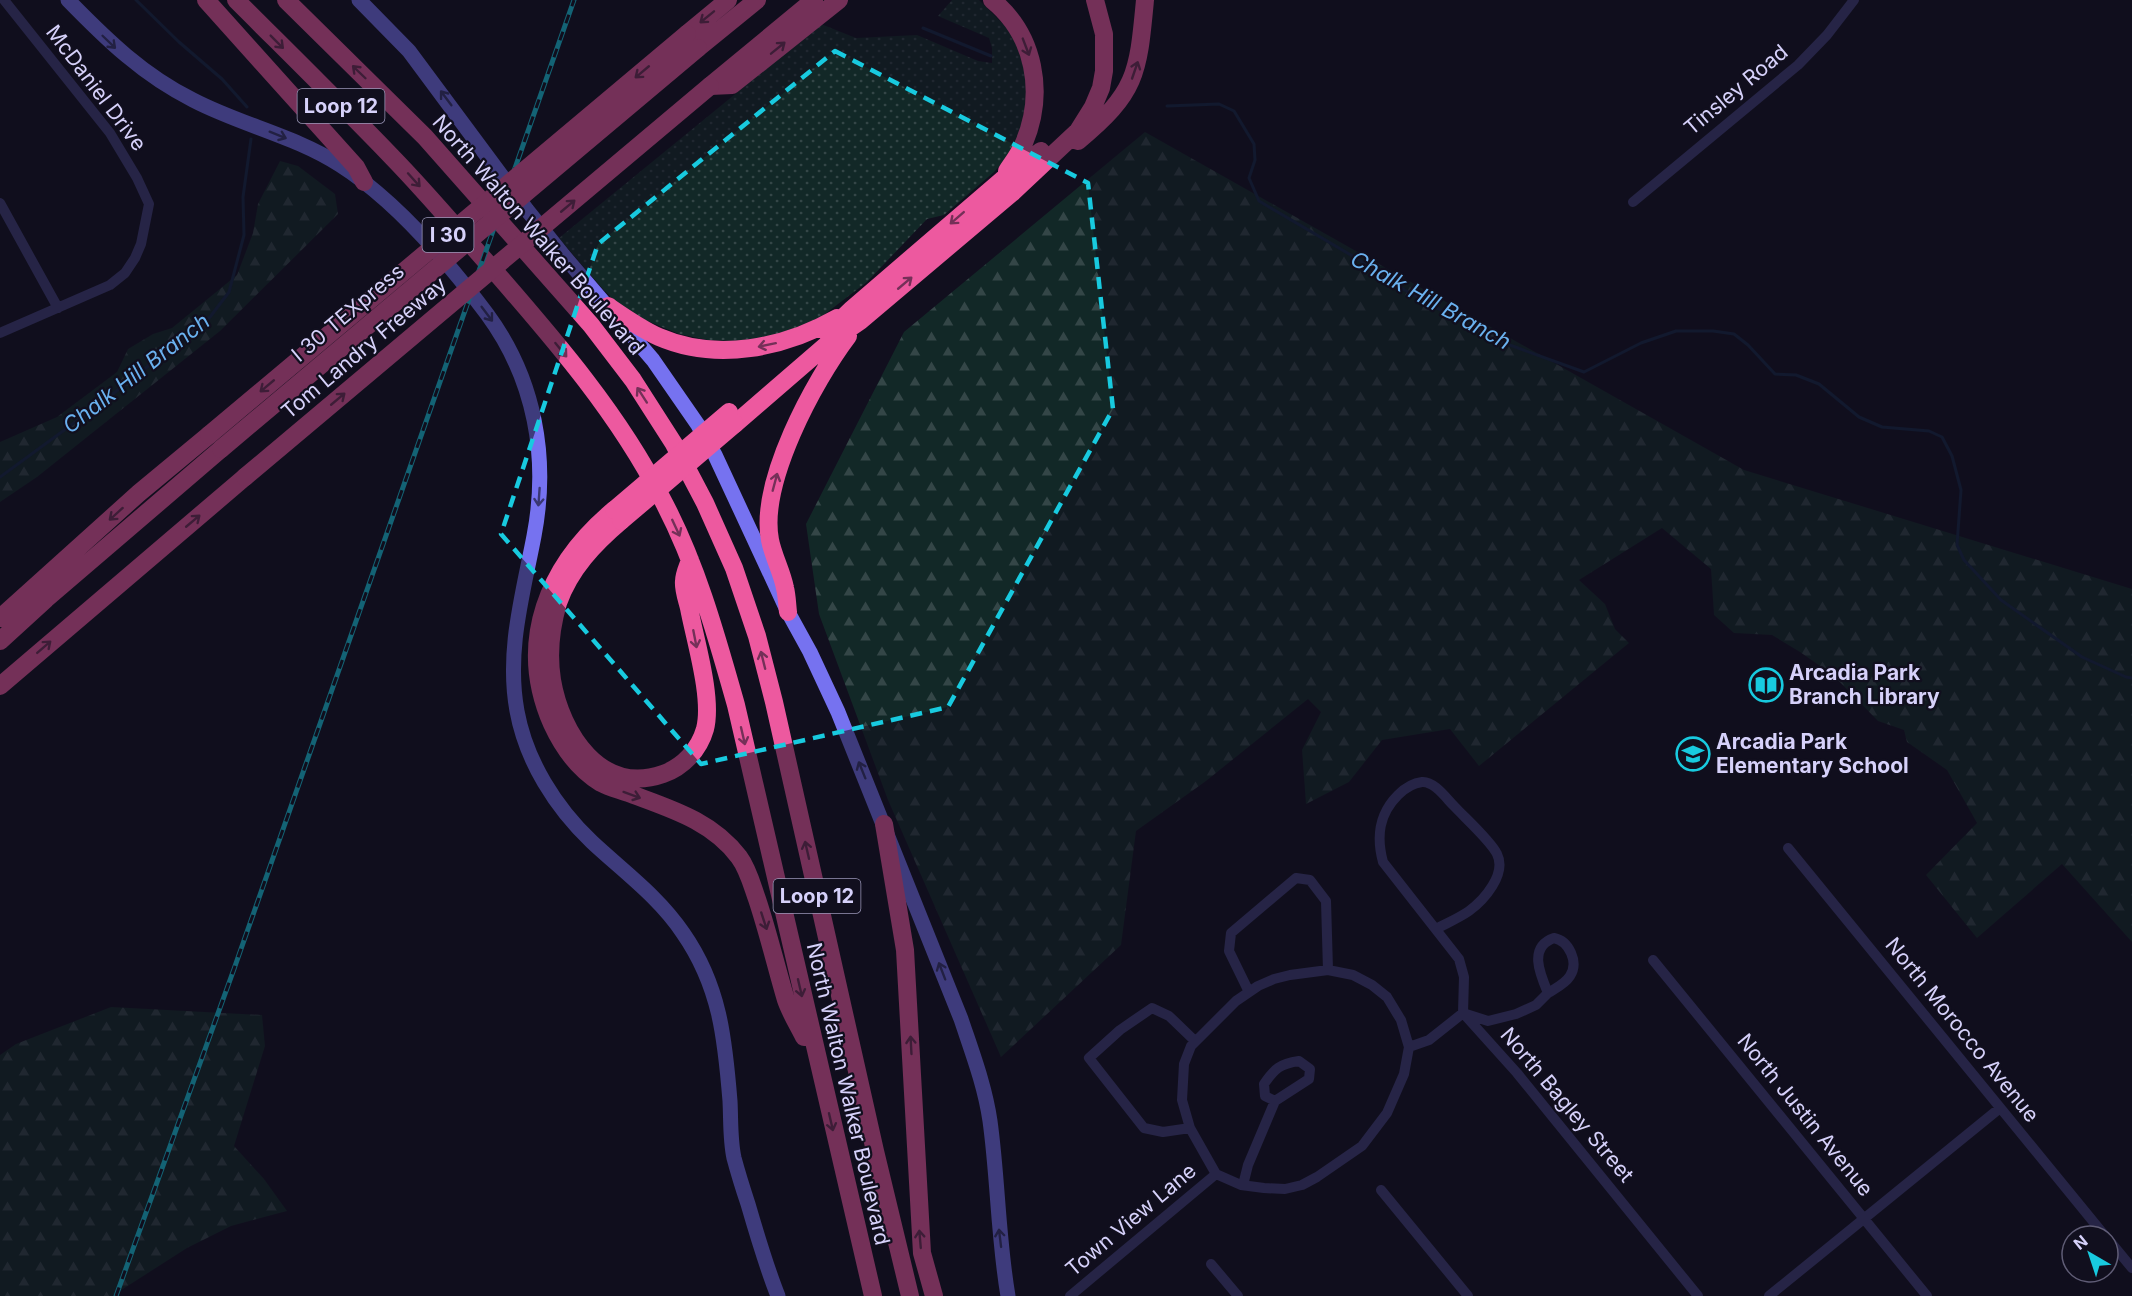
<svg xmlns="http://www.w3.org/2000/svg" width="2132" height="1296" font-family="Inter,sans-serif">
  <style>
    .grass { fill: url(#grass-dots) }
    .forest { fill: url(#forest-firs) }
    .lines { fill: none; stroke-linecap: round; stroke-linejoin: round }
    .stream { stroke: #142643; stroke-width: 3 }
    .minor { stroke: #413f78; stroke-width: 10 }
    .secondary { stroke: #7672f0; stroke-width: 15 }
    .motorway { stroke: #ed599f; stroke-width: 18 }
    .rail-casing { stroke: #18cadf; stroke-width: 5 }
    .rail { stroke: #110f1e; stroke-width: 3; stroke-dasharray: 9; stroke-linecap: butt }
    .motorway-bridge { stroke: #ed599f; stroke-width: 18 }
    .oneway { stroke: #743058 }
    .oneway2 { stroke: #393772 }
    .marked { fill: none; stroke: #18cadf; stroke-width: 4.5; stroke-dasharray: 12 8; stroke-linejoin: round }
    .labels { text-anchor: middle; stroke-width: 4.5; stroke-linejoin: round; paint-order: stroke }
    .shield { fill: #110f1e; stroke: #9b97b8; stroke-width: 1.5 }
    .shield-label { font-size: 20px; font-weight: bold; fill: #d6d1fa }
    .street-label { font-size: 21px; fill: #d6d1fa; stroke: #110f1e }
    .poi-label { font-size: 21px; font-weight: bold; fill: #d6d1fa; stroke: #110f1e; text-anchor: start }
    .water-label { font-size: 22px; font-style: italic; fill: #6ab1ef; stroke: #110f1e }
  </style>
  <defs>
    <pattern id="grass-dots" width="8" height="8" patternUnits="userSpaceOnUse" patternTransform="scale(1.5)"><rect width="8" height="8" fill="#122827"/><path d="M2 2h.1M6 6h.1" fill="none" stroke="#344647" stroke-width="1.8" stroke-linecap="round"/></pattern>
    <pattern id="forest-firs" width="22" height="20" patternUnits="userSpaceOnUse" patternTransform="scale(1.5)"><rect width="22" height="20" fill="#122827"/><path d="M5 1l3.5 6h-7zM16 11l3.5 6h-7z" fill="#344647"/></pattern>
  </defs>
  <rect width="100%" height="100%" fill="#110f1e"/>
  <!-- grass -->
  <path class="grass" d="M952,0H979L1012,33L1029,80L1022,132L1002,163L994,172L944,215L927,219L867,282L821,317L781,334L737,341L708,340L679,334L638,317L614,300L602,288L559,238L821,24L856,38L917,35L978,61L992,63V48L989,38L938,16Z"/>
  <!-- forest -->
  <path class="forest" d="M1145,132L1744,470L2132,589V942L2062,864L1977,938L1926,875L1977,823L1947,770L1907,742L1904,730L1878,721L1833,675L1800,652L1772,635L1734,633L1714,615L1711,569L1662,528L1579,580L1605,604L1615,629L1629,643L1479,766L1450,729L1382,740L1349,782L1306,804L1302,750L1321,712L1308,699L1206,781L1136,831L1121,945L1001,1057L888,800L819,614L806,524L904,332Z
    M280,161L298,166L335,194L338,214L220,331L37,477L0,502V442L57,417L117,372L128,349L153,334L172,328L237,275L253,233L258,204Z
    M111,1007L262,1015L265,1046L234,1146L264,1179L287,1211L231,1226L187,1248L112,1296H0V1055L16,1044Z"/>
  <g class="lines">
    <!-- stream -->
    <path class="stream" d="M136,0L179,42L222,79L247,107
      M923,28L991,56
      M1167,106L1219,104L1234,111L1254,144L1255,160L1249,178L1259,201L1361,261L1383,278L1493,339L1584,372L1641,343L1676,331H1713L1734,334L1748,345L1775,374L1796,375L1819,384L1859,417L1882,427L1929,431L1942,437L1952,456L1961,490L1957,545L1964,560L2001,600L2082,657L2126,677L2132,678
      M0,477L104,401L210,317L229,292L244,235L243,197L251,139"/>
    <!-- minor -->
    <path class="minor" d="M1633,202L1798,65L1827,35L1854,0
      M0,203L58,308
      M0,333L110,285L125,273L135,258L141,244L149,204L137,178L110,133L4,0
      M1788,848L2105,1236
      M1436,929C1447,923 1459,918 1469,911C1484,900 1507,874 1497,854C1491,841 1464,817 1454,806C1446,798 1434,781 1422,782C1413,783 1404,789 1398,795C1379,814 1376,836 1383,862L1459,959L1464,977L1463,1013L1517,1073L1698,1296
      M1554,938C1569,941 1579,962 1570,976C1565,984 1556,988 1548,993C1540,974 1528,947 1554,938Z
      M1653,960L1927,1296
      M1328,970L1353,975L1372,985L1387,997L1401,1020L1409,1047L1404,1074L1387,1113L1362,1146L1317,1177L1302,1185L1285,1189L1264,1188L1241,1185L1216,1174L1190,1128L1182,1100L1184,1064L1191,1046L1236,1001L1258,986L1274,979L1290,975Z
      M1249,992L1229,951L1231,933L1296,878L1310,880L1326,901L1328,970
      M1409,1047L1429,1040L1463,1013L1488,1021L1516,1014L1536,1005L1548,993
      M1190,1128L1163,1132L1144,1128L1089,1058L1120,1030L1152,1008L1169,1016L1195,1041
      M1243,1185L1248,1165L1275,1101L1309,1079L1310,1069L1299,1061C1280,1064 1275,1068 1264,1084L1265,1096L1275,1101
      M1381,1190L1468,1296
      M2108,1239L2132,1268
      M1211,1264L1238,1296
      M1070,1296L1216,1174
      M1769,1296L2000,1108"/>
    <!-- secondary -->
    <path class="secondary" d="M68,0C107,40 143,75 193,100C241,125 295,136 340,165C395,200 448,262 487,314C535,379 549,458 534,536C523,594 506,651 517,711C526,761 556,808 592,842C623,871 659,897 683,933C720,986 725,1039 730,1101C731,1120 730,1140 734,1158C738,1173 743,1189 748,1204C757,1235 766,1266 778,1296
      M359,0L409,51L527,210L563,255L653,360L698,425L715,455L788,612L810,652L838,712L961,1019C972,1052 985,1086 990,1121C998,1179 998,1238 1008,1296"/>
    <!-- motorway -->
    <path class="motorway" d="M206,0L356,167L364,182
      M236,0C288,52 341,104 392,157C429,195 463,236 498,275C558,344 619,415 661,497C696,562 716,634 736,705L873,1296
      M286,0L425,137L591,325L633,380L674,444L705,503L734,568L757,636L774,702L875,1151L910,1296
      M992,0C1035,35 1045,93 1024,143C1020,153 1013,162 1007,171
      M687,34L728,0
      M698,48L757,0
      M710,86L732,85L839,0
      M710,86L814,0
      M1078,141C1137,92 1138,74 1145,0
      M608,306C624,317 641,329 659,337C717,362 784,348 837,318
      M827,333L852,309L1002,180L1041,151
      M735,424L831,341L860,321L1013,192L1078,131L1093,107L1101,88L1104,71V34L1095,0
      M614,510C548,565 516,642 552,724C563,748 578,769 601,783C610,788 621,790 631,794C671,809 712,821 739,857C748,869 752,885 757,899C768,932 776,966 786,1000C790,1012 798,1025 804,1037
      M621,521C594,544 570,569 558,603C551,627 548,655 552,680C561,734 601,796 663,774C683,767 699,750 705,729C713,698 695,640 689,608C687,600 683,589 684,581C684,574 688,566 690,560
      M788,612C787,604 787,596 785,588C782,572 773,556 770,540C759,482 814,381 848,336
      M0,618L139,493L209,435
      M0,641L46,599L221,449
      M0,686L245,477
      M884,824L905,950L922,1253L934,1296"/>
    <!-- rail casing -->
    <g class="rail-casing">
      <path id="rail" d="M116,1296L234,969L574,0"/>
    </g>
    <!-- rail -->
    <use href="#rail" class="rail"/>
    <!-- motorway-bridge -->
    <path class="motorway-bridge" d="M209,435L687,34
      M221,449L698,48
      M245,477L710,86
      M614,510L729,412
      M621,521L735,424"/>
  </g>
  <!-- one-way arrows -->
  <defs><path id="oneway-shaft" d="M-6 0H5M1.5-3L5.5 0L1.5 3" fill="none" stroke-width="1.6" stroke-linecap="round" stroke-linejoin="round" transform="scale(1.5)"/></defs>
  <g class="oneway">
    <use href="#oneway-shaft" transform="translate(707 17) rotate(141)"/>
    <use href="#oneway-shaft" transform="translate(277 42) rotate(45)"/>
    <use href="#oneway-shaft" transform="translate(1026 47) rotate(69)"/>
    <use href="#oneway-shaft" transform="translate(778 48) rotate(-39)"/>
    <use href="#oneway-shaft" transform="translate(1135 70) rotate(-71)"/>
    <use href="#oneway-shaft" transform="translate(359 72) rotate(-136)"/>
    <use href="#oneway-shaft" transform="translate(642 72) rotate(140)"/>
    <use href="#oneway-shaft" transform="translate(414 180) rotate(48)"/>
    <use href="#oneway-shaft" transform="translate(568 206) rotate(-40)"/>
    <use href="#oneway-shaft" transform="translate(957 218) rotate(139)"/>
    <use href="#oneway-shaft" transform="translate(905 283) rotate(-40)"/>
    <use href="#oneway-shaft" transform="translate(767 345) rotate(168)"/>
    <use href="#oneway-shaft" transform="translate(561 350) rotate(51)"/>
    <use href="#oneway-shaft" transform="translate(267 386) rotate(140)"/>
    <use href="#oneway-shaft" transform="translate(642 395) rotate(-123)"/>
    <use href="#oneway-shaft" transform="translate(338 399) rotate(-40)"/>
    <use href="#oneway-shaft" transform="translate(775 482) rotate(-75)"/>
    <use href="#oneway-shaft" transform="translate(116 514) rotate(138)"/>
    <use href="#oneway-shaft" transform="translate(193 521) rotate(-40)"/>
    <use href="#oneway-shaft" transform="translate(676 528) rotate(65)"/>
    <use href="#oneway-shaft" transform="translate(695 639) rotate(79)"/>
    <use href="#oneway-shaft" transform="translate(44 647) rotate(-41)"/>
    <use href="#oneway-shaft" transform="translate(763 660) rotate(-104)"/>
    <use href="#oneway-shaft" transform="translate(743 736) rotate(77)"/>
    <use href="#oneway-shaft" transform="translate(632 795) rotate(20)"/>
    <use href="#oneway-shaft" transform="translate(807 850) rotate(-103)"/>
    <use href="#oneway-shaft" transform="translate(764 921) rotate(72)"/>
    <use href="#oneway-shaft" transform="translate(800 988) rotate(77)"/>
    <use href="#oneway-shaft" transform="translate(911 1045) rotate(-93)"/>
    <use href="#oneway-shaft" transform="translate(831 1122) rotate(77)"/>
    <use href="#oneway-shaft" transform="translate(920 1239) rotate(-95)"/>
  </g>
  <g class="oneway2">
    <use href="#oneway-shaft" transform="translate(109 42) rotate(44)"/>
    <use href="#oneway-shaft" transform="translate(446 98) rotate(-127)"/>
    <use href="#oneway-shaft" transform="translate(278 135) rotate(22)"/>
    <use href="#oneway-shaft" transform="translate(487 314) rotate(53)"/>
    <use href="#oneway-shaft" transform="translate(539 497) rotate(94)"/>
    <use href="#oneway-shaft" transform="translate(862 770) rotate(-112)"/>
    <use href="#oneway-shaft" transform="translate(942 971) rotate(-111)"/>
    <use href="#oneway-shaft" transform="translate(1000 1238) rotate(-97)"/>
  </g>
  <!-- marked area -->
  <path d="M0 0H2132V1296H0ZM835,51L1088,183L1113,409L948,707L701,764L501,534L598,244Z" fill="#110f1e" fill-opacity=".55" fill-rule="evenodd"/>
  <path class="marked" d="M835,51L1088,183L1113,409L948,707L701,764L501,534L598,244Z"/>
  <!-- icons -->
  <defs>
    <g id="library-ring" transform="scale(1.725)"><circle r="9.5" fill="#110f1e" stroke="#18cadf" stroke-width="1.5"/><path d="M-6-4Q-3-5.5-.7-3.5V5Q-3 3-6 4ZM6-4Q3-5.5 .7-3.5V5Q3 3 6 4Z" fill="#18cadf"/></g>
    <g id="school-ring" transform="scale(1.725)"><circle r="9.5" fill="#110f1e" stroke="#18cadf" stroke-width="1.5"/><path d="M0-5L7-2L0 1L-7-2ZM-4 1L0 2.5L4 1V4Q0 6-4 4Z" fill="#18cadf"/></g>
  </defs>
  <g fill-rule="evenodd">
    <use href="#library-ring" x="1766" y="685"/>
    <use href="#school-ring" x="1693" y="754"/>
  </g>
  <g class="labels">
    <!-- shield labels -->
    <g class="shield">
      <rect x="297.5" y="89" width="87" height="34" rx="4.5"/>
      <rect x="422.5" y="218" width="51" height="34" rx="4.5"/>
      <rect x="773.5" y="879" width="87" height="34" rx="4.5"/>
    </g>
    <g class="shield-label">
      <text x="341" y="113">Loop 12</text>
      <text x="448" y="242">I 30</text>
      <text x="817" y="903">Loop 12</text>
    </g>
    <!-- street labels -->
    <g class="street-label">
      <text transform="translate(96 88) rotate(53)" y="7">McDaniel Drive</text>
      <text transform="translate(1736 90) rotate(-40)" y="7">Tinsley Road</text>
      <text transform="translate(538 235) rotate(49)" y="7">North Walton Walker Boulevard</text>
      <text transform="translate(348 313) rotate(-40)" y="7">I 30 TEXpress</text>
      <text transform="translate(364 348) rotate(-40)" y="7">Tom Landry Freeway</text>
      <text transform="translate(1962 1030) rotate(51)" y="7">North Morocco Avenue</text>
      <text transform="translate(848 1094) rotate(77)" y="7">North Walton Walker Boulevard</text>
      <text transform="translate(1567 1105) rotate(50)" y="7">North Bagley Street</text>
      <text transform="translate(1805 1115) rotate(51)" y="7">North Justin Avenue</text>
      <text transform="translate(1131 1220) rotate(-40)" y="7">Town View Lane</text>
    </g>
    <!-- poi labels -->
    <g class="poi-label">
      <text x="1789" y="680">Arcadia Park<tspan x="1789" dy="24">Branch Library</tspan></text>
      <text x="1716" y="749">Arcadia Park<tspan x="1716" dy="24">Elementary School</tspan></text>
    </g>
    <!-- water labels -->
    <g class="water-label">
      <text transform="translate(1431 300) rotate(29)" y="8">Chalk Hill Branch</text>
      <text transform="translate(136 373) rotate(-38)" y="8">Chalk Hill Branch</text>
    </g>
  </g>
  <!-- north arrow -->
  <g transform="translate(2090 1254) rotate(321)"><circle r="28" fill="#110f1e" stroke="#605d76" stroke-width="1.5"/>
  <path d="M0-4.5L10 22L0 15L-10 22Z" fill="#18cadf"/>
  <text y="-9" font-size="16" font-weight="bold" text-anchor="middle" fill="#d6d1fa">N</text>
  </g>
</svg>
